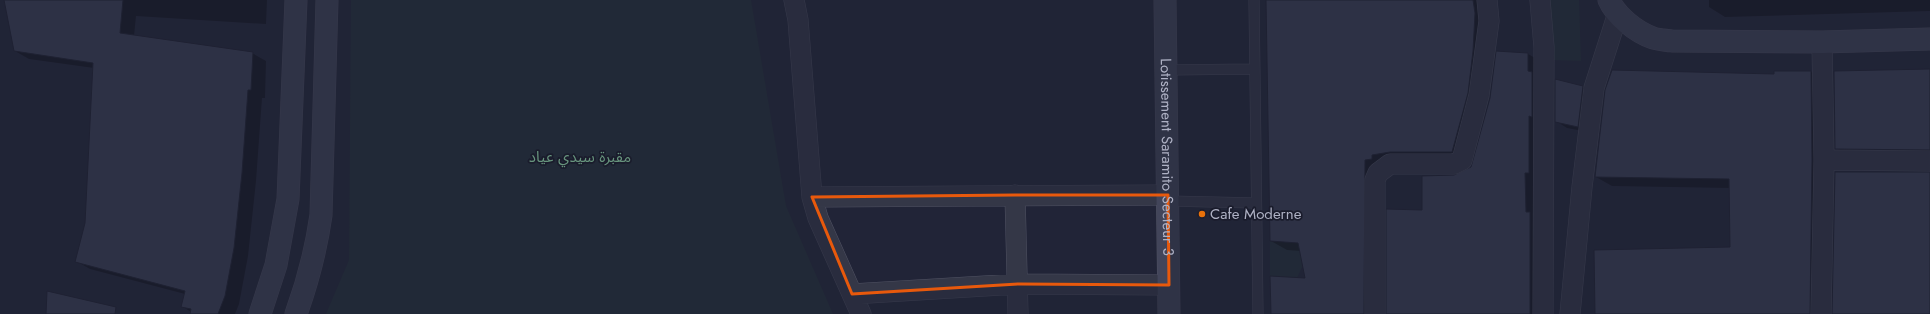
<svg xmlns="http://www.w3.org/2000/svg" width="1930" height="314" font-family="Jost,'Noto Sans Arabic',sans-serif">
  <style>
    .green { fill: #233038 }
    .shadow { fill: #0007 }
    .building { fill: #3d4157; stroke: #1c1e2e }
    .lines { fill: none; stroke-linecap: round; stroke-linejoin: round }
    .lane-casing { stroke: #4f5162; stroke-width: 11 }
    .street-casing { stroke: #4f5162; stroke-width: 21 }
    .secondary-casing { stroke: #4f5162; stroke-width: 23 }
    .lane { stroke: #343747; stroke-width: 10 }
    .street { stroke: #343747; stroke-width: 20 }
    .secondary { stroke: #42455a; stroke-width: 22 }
    .marked { fill: none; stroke: #e8590c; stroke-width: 3; stroke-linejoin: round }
    .food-dot { fill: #e8710a; stroke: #1a1c2c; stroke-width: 1.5 }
    .labels { text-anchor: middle; stroke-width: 3.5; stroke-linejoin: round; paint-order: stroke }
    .park-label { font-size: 15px; fill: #67947d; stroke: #1a1c2c }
    .street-label { font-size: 15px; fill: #aeb1c4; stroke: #1a1c2c }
    .poi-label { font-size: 15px; fill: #aeb1c4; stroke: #1a1c2c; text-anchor: start }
  </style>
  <rect width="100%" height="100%" fill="#212437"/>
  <!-- green -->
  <path class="green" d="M351,0H751L786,206L833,314H326L349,260Z
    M1550,0H1579L1581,61L1551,60Z
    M1270,241L1301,243L1302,267L1297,278L1270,276Z"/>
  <!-- shadow -->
  <path class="shadow" d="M5,0H267L266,24L136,16L134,36L252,53L266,61L265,98H262L256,181L248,256L239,304L235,314H191V312L182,306L185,294L90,269L76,261L86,223L94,68L29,59L15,51Z
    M1267,0H1488L1468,161L1381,169L1380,314H1272L1306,280L1301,251L1287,250L1271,241Z
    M1709,0H1930V11L1725,17L1709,7Z
    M1528,54L1544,63L1546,314H1387L1423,211L1455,176L1472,168Z
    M1930,70V158L1852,157L1836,148Z
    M1811,72L1827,82L1825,314H1596L1731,248L1730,188L1612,186L1596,177L1775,75Z
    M1582,87L1593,93L1588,132L1567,128L1556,121Z"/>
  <!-- building -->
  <path class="building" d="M4,0H123L120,33L253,52L251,90H248L242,173L234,248L225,296L218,314H190L191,309L181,307L185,291L75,262L85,223L93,63L14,51Z
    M1266,0H1473L1475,13L1473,51L1468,93L1452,152H1390L1372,155V159L1365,160L1364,314H1271L1270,276L1305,278L1298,243L1270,241Z
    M1496,51L1528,53V71L1532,72V117L1529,116V173H1525L1526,212H1530V314H1386V209L1422,210V176L1454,175L1471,167L1490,98Z
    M1930,69V150L1835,149L1834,71Z
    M1612,70L1774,74V71H1811L1812,160L1810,314H1595L1594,250L1730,247L1729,179L1595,177L1605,90Z
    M1555,79L1583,86L1578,127L1555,122Z
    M1835,172H1930V314H1832Z
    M47,291L116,307L115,314H46Z"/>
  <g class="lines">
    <!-- lane casing -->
    <g class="lane-casing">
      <path id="lane" d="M1254,0L1258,314
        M1167,70L1254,69
        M1168,201L1256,203"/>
    </g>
    <!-- street casing -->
    <g class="street-casing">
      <path id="street" d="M794,0L798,20L812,197L818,218L861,314
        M1540,0L1544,47L1543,314
        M1824,160L1930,161
        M1015,195L1018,314
        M812,197L1168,195
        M852,294L1018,284L1169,285
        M1375,314V180L1378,173L1390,164H1454L1462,160L1479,95L1489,21L1487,0
        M1570,314L1582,187L1594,88L1618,13
        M1821,314L1824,160L1822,42"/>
    </g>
    <!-- secondary casing -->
    <g class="secondary-casing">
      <g id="secondary">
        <path id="s1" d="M1165,0L1169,314"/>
        <path d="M1609,0C1616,16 1636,32 1653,38C1659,40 1666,40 1672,41L1822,42L1930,39"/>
        <path d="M260,314L276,265L288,199L296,0"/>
        <path d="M296,314C308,281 316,250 321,215L327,0"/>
      </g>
    </g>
    <!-- lane -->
    <use href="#lane" class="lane"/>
    <!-- street -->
    <use href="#street" class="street"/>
    <!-- secondary -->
    <use href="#secondary" class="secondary"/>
  </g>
  <!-- marked area -->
  <path d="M0 0H1930V314H0ZM1015,195H1168L1169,285L1018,284L852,294L812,197Z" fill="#212437" fill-opacity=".55" fill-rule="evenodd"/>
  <path class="marked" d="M1015,195H1168L1169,285L1018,284L852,294L812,197Z"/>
  <!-- markers -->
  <circle class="food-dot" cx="1202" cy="214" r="4"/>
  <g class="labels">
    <!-- park labels -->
    <g class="park-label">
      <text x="580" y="162">مقبرة سيدي عياد</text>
    </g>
    <!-- street labels -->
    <g class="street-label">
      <text dy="5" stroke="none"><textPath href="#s1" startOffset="157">Lotissement Saramito Secteur 3</textPath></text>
    </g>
    <!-- poi labels -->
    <g class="poi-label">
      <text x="1210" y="219">Cafe Moderne</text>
    </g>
  </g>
</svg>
